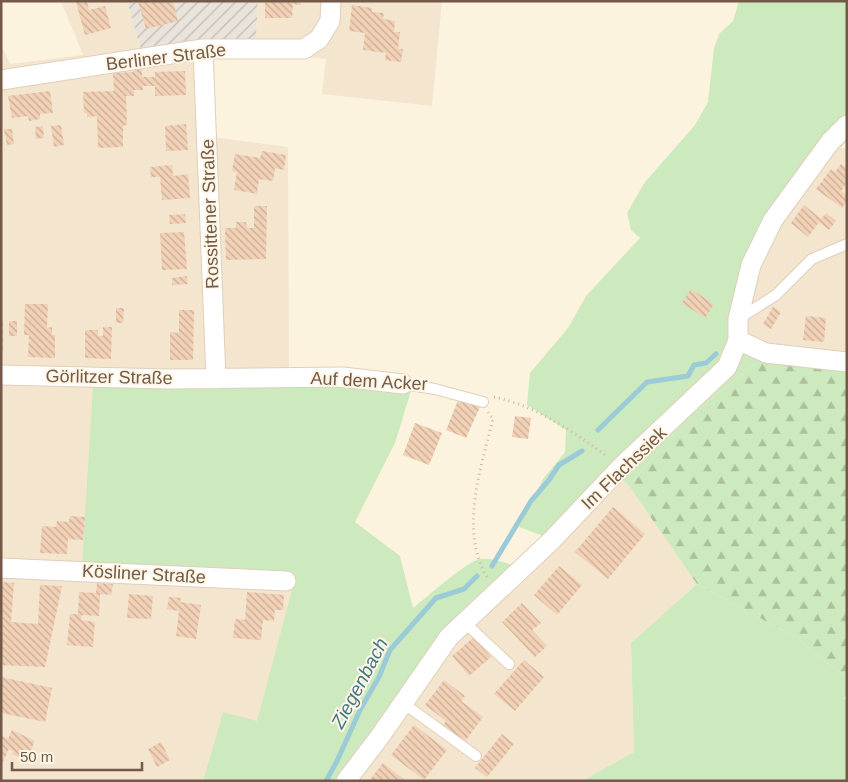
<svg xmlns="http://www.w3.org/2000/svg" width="848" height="782" font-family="Helvetica,sans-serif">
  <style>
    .residential { fill: #f4e5ce }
    .industrial { fill: url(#industrial-furrows) }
    .grass { fill: #cde9be }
    .forest { fill: url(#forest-firs) }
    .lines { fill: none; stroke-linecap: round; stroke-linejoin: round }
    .stream { stroke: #9acbd7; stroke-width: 5 }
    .building { fill: url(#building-back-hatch) }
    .lane-casing { stroke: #e0cfbb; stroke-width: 12 }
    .street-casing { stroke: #e0cfbb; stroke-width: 21 }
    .path { stroke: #d6b59a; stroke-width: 3; stroke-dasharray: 1 4; stroke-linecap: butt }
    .lane { stroke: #fff; stroke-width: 10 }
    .street { stroke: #fff; stroke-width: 19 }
    .labels { text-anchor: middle; stroke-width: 4; stroke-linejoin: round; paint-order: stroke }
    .street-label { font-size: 18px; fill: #735947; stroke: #fff6e6 }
    .water-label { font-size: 19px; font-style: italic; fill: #417887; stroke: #fff6e6 }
  </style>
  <defs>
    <pattern id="industrial-furrows" width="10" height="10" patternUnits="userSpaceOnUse" patternTransform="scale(1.25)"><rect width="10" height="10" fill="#eae3db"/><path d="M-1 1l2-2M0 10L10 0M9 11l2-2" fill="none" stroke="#c2bbb3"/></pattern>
    <pattern id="forest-firs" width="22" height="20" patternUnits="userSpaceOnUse" patternTransform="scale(1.25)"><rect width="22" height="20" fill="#cde9be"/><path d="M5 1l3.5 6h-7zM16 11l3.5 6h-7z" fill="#abc09c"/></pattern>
    <pattern id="building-back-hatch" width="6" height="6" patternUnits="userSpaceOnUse" patternTransform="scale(1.25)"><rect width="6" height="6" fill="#f2d1b6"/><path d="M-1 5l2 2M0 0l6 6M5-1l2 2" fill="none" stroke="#c8ad96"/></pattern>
  </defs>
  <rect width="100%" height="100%" fill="#fcf3df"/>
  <!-- residential -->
  <path class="residential" d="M61,1H127L142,54L210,59L212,137L288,147L289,384L295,578L257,722L223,712L203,781H1V44L10,64L83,55Z
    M258,1H442L432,106L322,94L326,59L255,54Z
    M841,144V147L847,150V365L742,339L757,268L787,215Z
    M614,471L629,486L697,584L631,643L634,752L582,781H349L451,629Z"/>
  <!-- industrial -->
  <path class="industrial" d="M127,1H258L255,54H142Z"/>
  <!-- grass -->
  <path class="grass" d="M739,1H847V141L841,147V145L786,215L757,268L742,339L766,355L687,418L629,486L614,471L551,539L519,527L543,479L565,452L566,430L527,405L530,373L568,328L586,296L640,238L631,230L627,213L645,182L695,125L708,102L714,48L719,34L733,21Z
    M289,384L411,391L395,443L355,522L400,556L413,608C426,598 467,561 480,559C494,557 509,564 522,569L489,593L349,781H203L223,712L257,721L295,578L82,565L93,385Z
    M697,584L795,637L847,678V694L844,698L847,701V781H582L634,752L631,643Z"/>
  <!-- forest -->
  <path class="forest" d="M766,355L847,365V678L795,637L697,584L629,486L687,418Z"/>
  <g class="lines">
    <!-- stream -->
    <path class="stream" d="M598,430L647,382L688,376L694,365L706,363L716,354
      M492,566L531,501L549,480L559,465L582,451
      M326,781L337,761L361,708L379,677L390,650L436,598L464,589L477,576"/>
  </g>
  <!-- building -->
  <path class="building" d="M79,1H87L89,10L105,6L111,28L85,35L76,2Z
    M138,1H173L178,21L146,29Z
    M265,1H301V5L293,4L292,18H265Z
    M352,5L372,8V12L384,13L383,19L395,21L394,32H400L398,49H403L401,62L385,60L386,53L363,50L365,33L349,31Z
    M142,67V77H155V72L185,71L186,95L155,96V86H143V90H134V96H126L127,125L123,126V147L98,148L97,116L87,117V113H84L83,92L114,91L113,73L133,72V68Z
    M50,91L53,113L40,114V119L29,121L28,116L12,118L8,96Z
    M186,124L188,150L166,151L165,126Z
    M61,125L64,145L54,147L51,126Z
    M43,126L44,138L36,139L35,127Z
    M4,129H12L14,144L7,145Z
    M262,151L286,155L284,170L275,168L273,181L259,179L257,194L234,190L237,172L232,171L235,154L260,158Z
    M841,164L847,168V183L841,191L847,195V201L842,208L816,189L831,169L835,172Z
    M172,165L173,176L188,174L190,198L162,200L160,177H151L150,167Z
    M804,205L821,219L826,213L836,221L829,230L819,222L808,237L791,223Z
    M254,206H267L266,259L226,260L225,228H236V222H246L247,228H254Z
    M185,214L186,223L170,224L169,215Z
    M184,232L187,269L162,270L160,233Z
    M187,276L188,284L172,285V278Z
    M691,289L714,304L705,318L682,303Z
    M25,304H48L47,328L52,327V335H55V358L28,357L29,335H24Z
    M773,307L781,312L771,329L763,324Z
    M116,308H124L123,323H116Z
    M179,310H194L193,360H170V332L179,333Z
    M806,316L826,318L824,342L803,340Z
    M1,320H3V353H1Z
    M9,321H17V336H9Z
    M103,327H112L111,359L85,358V330H98V336H103Z
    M459,398L480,407L466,438L446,430Z
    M515,416L531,418L528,439L512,437Z
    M415,423L442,433L429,465L403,455Z
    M613,507L645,534L608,579L575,552Z
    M70,516L85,517L83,540L68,539L67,554L40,553L42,526L56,527L57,521L69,522Z
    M559,566L582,585L557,615L534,595Z
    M1,582L14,583L11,622L38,624L40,585L62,586L45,667L1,665Z
    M97,583L113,584L111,595L100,594L99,616L82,615L81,620L95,622L93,647L67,645L70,614H78L79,592L96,593Z
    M247,592L284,595L283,610H275L274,621L263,620L261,640L233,638L235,619L245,620Z
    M129,594L153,596L151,619L127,618Z
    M169,597L181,598L180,602L201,605L196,639L176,636L179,611L167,609Z
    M522,603L541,623L532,630L547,646L535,657L502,622Z
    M474,637L491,657L469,676L452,656Z
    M524,660L544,677L515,711L494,694Z
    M1,677L52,688L45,722L1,713Z
    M444,680L465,696L461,701L483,717L464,743L442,727L446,721L425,705Z
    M414,725L447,750L424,780L391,755Z
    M12,730L35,741L26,760L12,754L13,751L9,749L1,766V735L8,739Z
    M502,734L514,744L487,777L475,768Z
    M161,742L170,760L157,767L148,749Z
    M383,763L396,773L406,781H369Z"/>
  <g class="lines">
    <!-- lane casing -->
    <g class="lane-casing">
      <path id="lane" d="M738,319L776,295L812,259L847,244
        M403,384L435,389L483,402
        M463,621L509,664
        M403,703L476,756"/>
    </g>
    <!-- street casing -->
    <g class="street-casing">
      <path id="street" d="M203,49L216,379
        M1,80L203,49H304L319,39L330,21L331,1
        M738,340L766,353L847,362
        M1,375L169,379L343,377L403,384
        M1,568L286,581
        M346,781L381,735L449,637L552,540L621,467L727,367L738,340V319L751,265L773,220L830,142L847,125"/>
    </g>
    <!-- path -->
    <path class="path" d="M494,397C536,406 572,431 607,456
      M487,577C459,530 481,468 493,419L488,412"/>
    <!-- lane -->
    <use href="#lane" class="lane"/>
    <!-- street -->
    <use href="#street" class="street"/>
  </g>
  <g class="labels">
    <!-- street labels -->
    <g class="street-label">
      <text transform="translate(166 57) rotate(-7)" y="6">Berliner Straße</text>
      <text transform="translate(210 214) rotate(-92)" y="6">Rossittener Straße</text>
      <text transform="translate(109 377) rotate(1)" y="6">Görlitzer Straße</text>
      <text transform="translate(369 381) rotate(3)" y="6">Auf dem Acker</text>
      <text transform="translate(624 468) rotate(-44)" y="6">Im Flachssiek</text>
      <text transform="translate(144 574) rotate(3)" y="6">Kösliner Straße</text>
    </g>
    <!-- water labels -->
    <g class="water-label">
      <text transform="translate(359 683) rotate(-62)" y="7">Ziegenbach</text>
    </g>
  </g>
  <!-- border -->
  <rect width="848" height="782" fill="none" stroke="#735947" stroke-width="5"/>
  <!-- scale -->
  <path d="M12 762v8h130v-8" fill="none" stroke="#735947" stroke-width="2.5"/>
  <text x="20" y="762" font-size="15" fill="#735947" stroke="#fff6e6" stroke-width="4" paint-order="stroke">50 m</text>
</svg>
